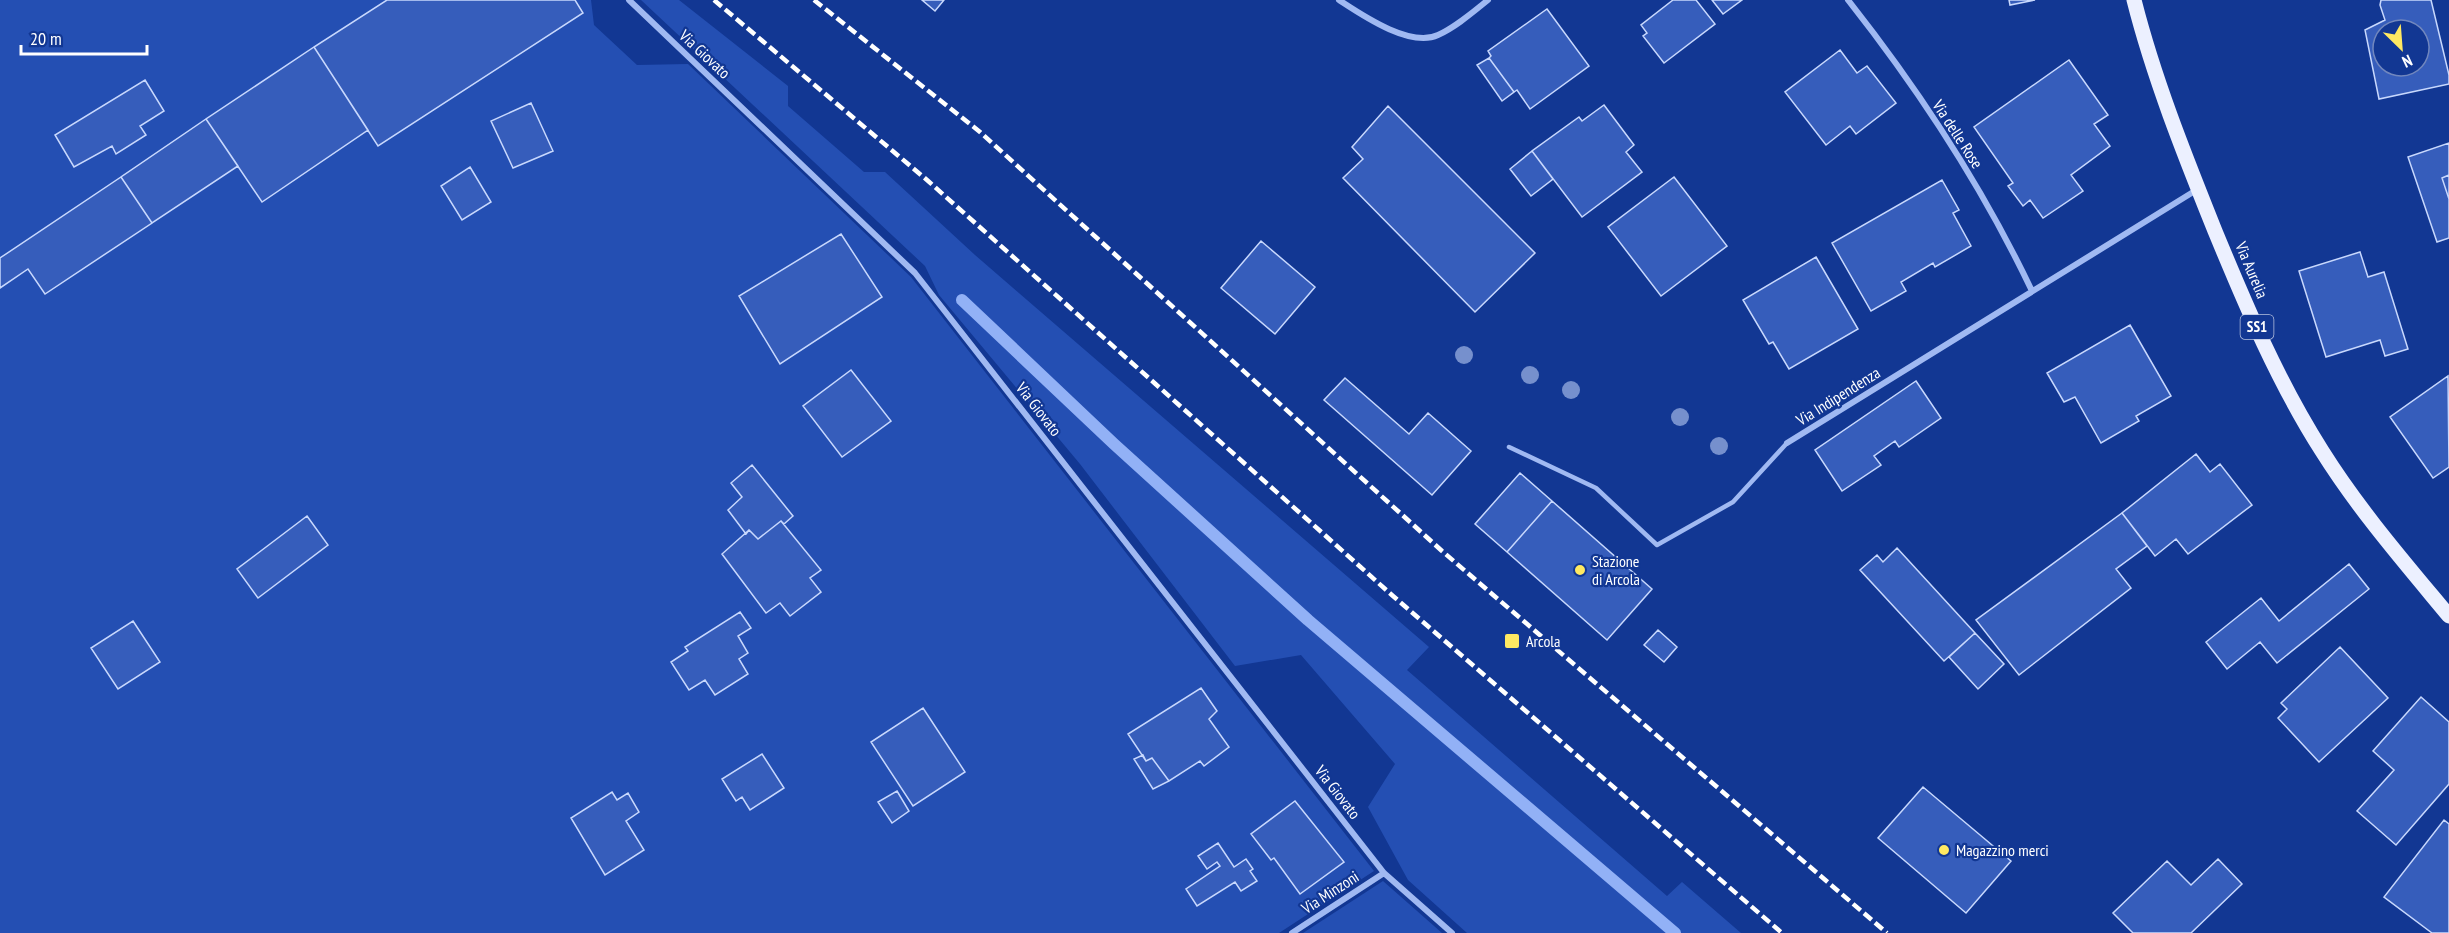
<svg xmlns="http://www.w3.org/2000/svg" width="2449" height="933" font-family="'PT Sans Narrow',sans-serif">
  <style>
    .green { fill: #244fb3 }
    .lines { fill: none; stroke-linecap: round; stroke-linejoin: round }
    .stream { stroke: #92b1f6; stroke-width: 12 }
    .building { fill: #365dbb; stroke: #c8d8fd; stroke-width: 1.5; fill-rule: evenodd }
    .lane { stroke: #a0b9f2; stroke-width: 4.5 }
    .street { stroke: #a0b9f2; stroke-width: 6 }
    .primary { stroke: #ecf0ff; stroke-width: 15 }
    .rail { stroke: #fff; stroke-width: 4.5; stroke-dasharray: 10 4.5; stroke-linecap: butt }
    .tree { fill: #7690cd }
    .poi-dot { fill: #ffe962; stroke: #123793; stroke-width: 2 }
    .labels { text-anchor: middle; stroke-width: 4.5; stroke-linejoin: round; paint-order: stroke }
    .shield { fill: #123793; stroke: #b8c3df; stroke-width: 1.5 }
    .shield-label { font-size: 15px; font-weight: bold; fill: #fff }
    .street-label { font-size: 16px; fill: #fff; stroke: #123793 }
    .poi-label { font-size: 16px; fill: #fff; stroke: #123793; text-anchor: start }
  </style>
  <rect width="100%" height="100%" fill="#123793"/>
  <!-- green -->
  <path class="green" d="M0,0H591L594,25L637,65L688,64L911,277L1374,871L1279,933H0Z
    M641,0H679L788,86V106L864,172H885L975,255L1429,647L1407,670L1667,896L1682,882L1741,933H1467L1408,880L1368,807L1395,764L1301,655L1235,666L1080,464L939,295L925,266Z
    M1383,881L1442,933H1303Z"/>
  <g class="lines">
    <!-- stream -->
    <path class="stream" d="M962,300L1114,444L1308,620L1675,933"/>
  </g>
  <!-- building -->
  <path class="building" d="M387,0H575L583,13L378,146L314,47Z
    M922,0H944L935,11Z
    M1673,0H1696L1715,24L1664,63L1643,36L1647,33L1641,25Z
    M1712,0H1742L1723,14Z
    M2009,0H2035L2010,5Z
    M2381,0H2431L2449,75V84L2379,99L2365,30L2385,20L2380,5ZM2383,30H2419V66H2383Z
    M1547,9L1589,66L1530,109L1517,90L1514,92L1489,58L1491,56L1488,51Z
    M314,47L368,130L262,202L206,119Z
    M1840,50L1857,73L1867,66L1896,103L1856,134L1850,126L1826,145L1785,92Z
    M1489,58L1514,92L1502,101L1477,65Z
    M2069,60L2108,115L2094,124L2110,146L2071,175L2083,191L2043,218L2030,200L2023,206L2008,186L2013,183L1974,127Z
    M145,80L164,111L140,126L146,135L116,154L112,146L74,167L55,135Z
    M531,103L553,151L513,168L491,121Z
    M1604,105L1634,145L1626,152L1642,172L1582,217L1532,151L1579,117L1582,121Z
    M1388,106L1535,253L1475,312L1343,178L1363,159L1352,147Z
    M206,119L238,166L152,223L121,177Z
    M2449,143V175L2442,178L2449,199V238L2437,242L2408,157Z
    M1532,151L1553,179L1531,196L1510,169Z
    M470,167L491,202L462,220L441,186Z
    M2449,175V199L2442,178Z
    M121,177L152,223L45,294L28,269L0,288V258Z
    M1674,177L1727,246L1661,296L1608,227Z
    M1942,180L1959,210L1953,213L1971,246L1935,267L1933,263L1901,282L1906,291L1871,311L1832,243Z
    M841,234L882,297L780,364L739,296Z
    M1261,241L1315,287L1275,334L1221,288Z
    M2360,252L2368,277L2384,272L2408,349L2385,356L2380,340L2326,357L2299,271Z
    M1816,257L1858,329L1789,369L1773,342L1769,344L1743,300Z
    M2130,325L2171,396L2136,416L2139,421L2101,443L2075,397L2064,402L2047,373Z
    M851,370L891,421L842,457L803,406Z
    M2448,376L2449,467L2433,478L2390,417Z
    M1345,378L1409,434L1428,413L1471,451L1432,495L1324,400Z
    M1916,381L1941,418L1899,447L1895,441L1874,456L1881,465L1842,491L1815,450Z
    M2196,454L2210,472L2220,464L2252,505L2188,554L2176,539L2155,556L2122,513Z
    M752,465L793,516L784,524L781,521L758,539L749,530L746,534L728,510L742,497L731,483Z
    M1520,473L1552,501L1507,552L1475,524Z
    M1552,501L1652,589L1607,640L1507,552Z
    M2122,513L2147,546L2116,569L2131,588L2019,675L1976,620Z
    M307,516L328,545L258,598L237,569Z
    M781,521L821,570L810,578L821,592L790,616L780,603L766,613L722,554L749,530L758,539Z
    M1897,548L1975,633L1944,661L1860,570L1877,555L1883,562Z
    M2349,564L2369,589L2277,663L2260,642L2227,669L2206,642L2261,598L2279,621Z
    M740,612L751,628L738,636L748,653L739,659L748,674L715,695L705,680L689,690L671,662L688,651L685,647Z
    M133,621L160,662L118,689L91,648Z
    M1658,630L1677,647L1664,662L1644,645Z
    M1975,633L2004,664L1978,689L1949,657Z
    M2340,647L2388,698L2319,762L2278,718L2287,709L2281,703Z
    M1201,688L1217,711L1209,719L1229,747L1204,766L1200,761L1169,781L1152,758L1146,761L1128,734Z
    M2421,697L2449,722V784L2396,845L2357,811L2394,770L2373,751Z
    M923,708L965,772L913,806L871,742Z
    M762,754L784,788L750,810L742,797L736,801L722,779Z
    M1143,755L1146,761L1152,758L1169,781L1153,789L1134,759Z
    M1923,787L2011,861L1966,913L1878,838Z
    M897,791L909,811L892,823L878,802Z
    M612,792L617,800L628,793L639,812L626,821L644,850L605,875L571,818Z
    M1295,801L1344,862L1300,894L1274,858L1271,860L1251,834Z
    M2444,820L2449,824V933H2432L2384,897Z
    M1218,843L1234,867L1246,859L1253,869L1250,871L1257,881L1241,891L1235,882L1197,906L1186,889L1220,866L1217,862L1207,869L1198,856Z
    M2218,859L2242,884L2191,933H2133L2113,913L2167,861L2191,885Z"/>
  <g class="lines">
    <!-- lane -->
    <path class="lane" d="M1509,447L1596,488L1657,545L1733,502L1787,443"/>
    <!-- street -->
    <path class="street" d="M629,0L915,273L1384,873L1452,933
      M1339,0C1362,15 1410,48 1438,35C1456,27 1473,12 1488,0
      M1848,0C1919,90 1983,188 2032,291
      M1787,443L2198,189
      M1292,933L1384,873"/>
    <!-- primary -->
    <path class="primary" d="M2134,0C2154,79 2185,156 2215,231C2246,306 2278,382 2322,451C2359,510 2405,563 2449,616"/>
    <!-- rail -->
    <path class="rail" d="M714,0L927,180L1393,596L1782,933
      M814,0L980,132L1442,551L1887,933"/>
  </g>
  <!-- trees -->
  <g class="tree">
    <circle cx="1464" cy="355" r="9"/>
    <circle cx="1530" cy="375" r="9"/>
    <circle cx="1571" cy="390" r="9"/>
    <circle cx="1680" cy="417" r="9"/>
    <circle cx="1719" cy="446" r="9"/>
  </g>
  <!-- markers -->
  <g class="poi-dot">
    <circle cx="1580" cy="570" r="6"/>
    <rect x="1504" y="633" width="16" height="16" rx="3"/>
    <circle cx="1944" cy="850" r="6"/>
  </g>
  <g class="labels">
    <!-- shield labels -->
    <rect class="shield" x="2240.5" y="315" width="33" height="24" rx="4.5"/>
    <g class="shield-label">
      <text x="2257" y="332">SS1</text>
    </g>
    <!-- street labels -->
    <g class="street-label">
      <text transform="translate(705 54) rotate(43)" y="6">Via Giovato</text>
      <text transform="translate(1958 134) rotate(57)" y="6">Via delle Rose</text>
      <text transform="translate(2252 270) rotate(67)" y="6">Via Aurelia</text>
      <text transform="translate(1838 396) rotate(-32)" y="6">Via Indipendenza</text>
      <text transform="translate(1039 409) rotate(52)" y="6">Via Giovato</text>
      <text transform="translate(1338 792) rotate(52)" y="6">Via Giovato</text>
      <text transform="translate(1330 892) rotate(-33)" y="6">Via Minzoni</text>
    </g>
    <!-- poi labels -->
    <g class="poi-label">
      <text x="1592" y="567">Stazione<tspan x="1592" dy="18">di Arcola</tspan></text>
      <text x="1526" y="647">Arcola</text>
      <text x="1956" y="856">Magazzino merci</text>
    </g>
  </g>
  <!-- north arrow -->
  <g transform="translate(2401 48) rotate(155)"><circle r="28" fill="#123793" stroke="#7187be" stroke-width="1.5"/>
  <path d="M0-4.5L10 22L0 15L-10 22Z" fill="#ffe962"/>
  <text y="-9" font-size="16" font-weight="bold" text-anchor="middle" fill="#ffffff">N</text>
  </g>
  <!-- scale -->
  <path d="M21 45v9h126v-9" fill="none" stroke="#ffffff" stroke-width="3"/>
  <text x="30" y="45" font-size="18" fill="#ffffff" stroke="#123793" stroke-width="4.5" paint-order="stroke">20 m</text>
</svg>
